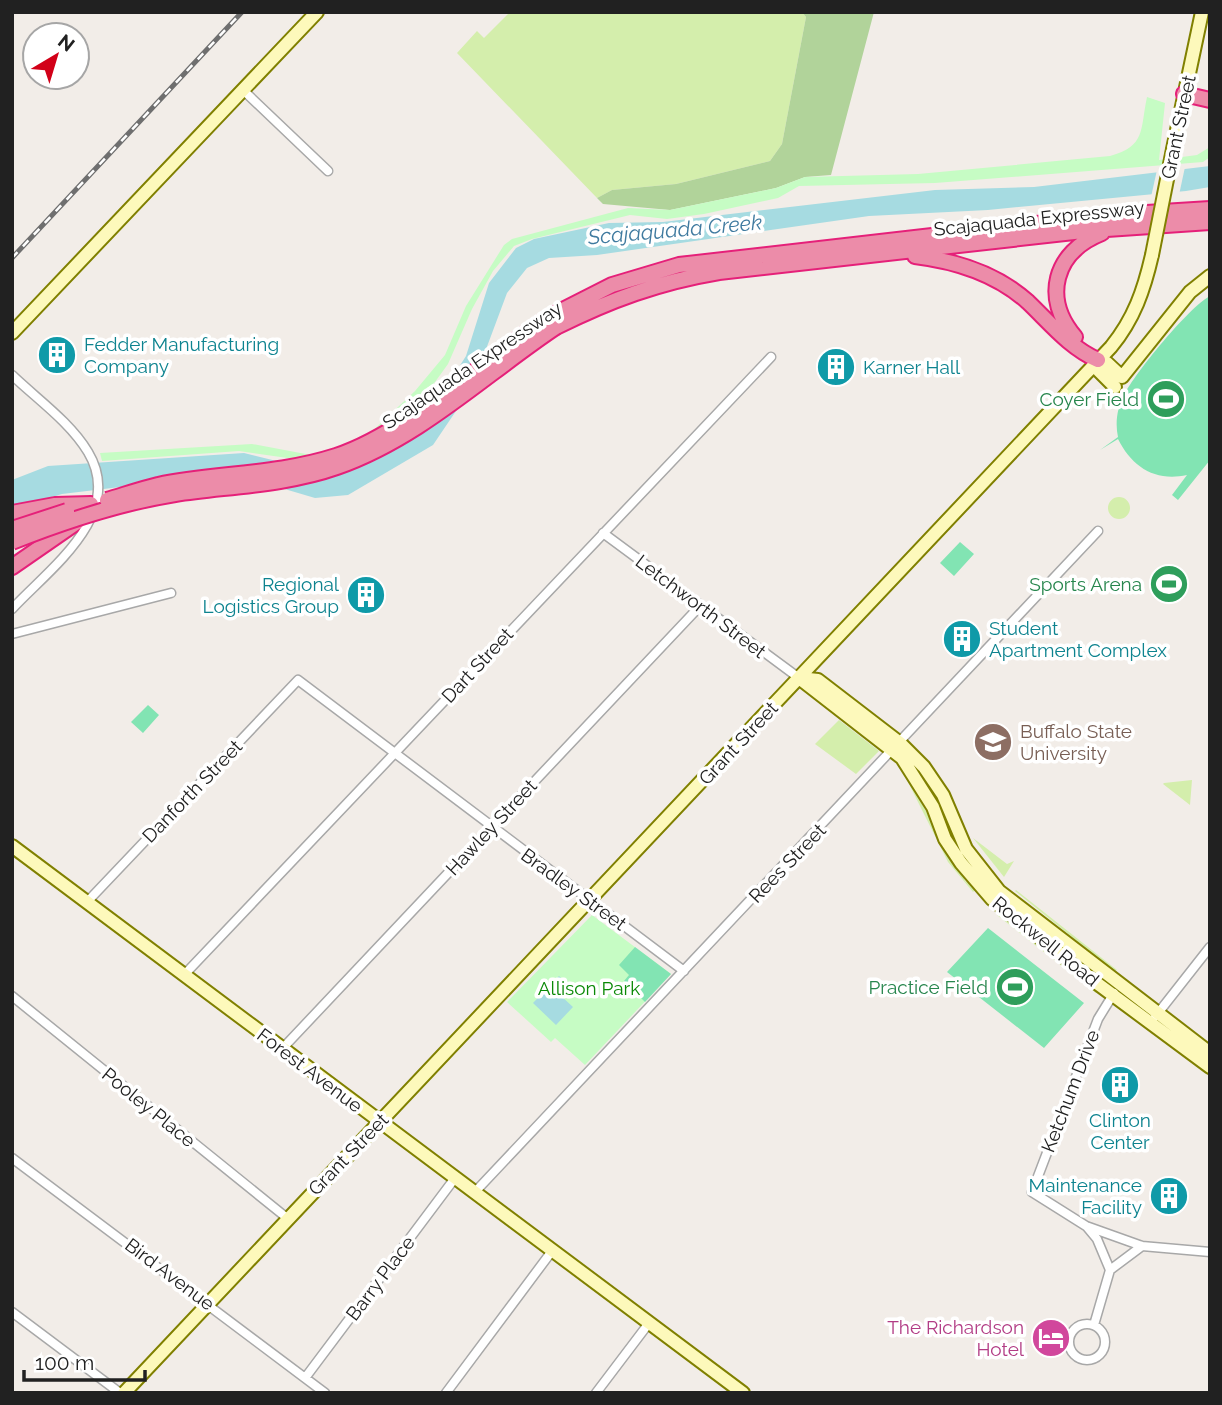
<svg xmlns="http://www.w3.org/2000/svg" width="1222" height="1405" font-family="Raleway,sans-serif">
  <style>
    .grass { fill: #d4eeac }
    .forest { fill: #b1d39a }
    .park { fill: #c6fcc4 }
    .pitch { fill: #82e4b3 }
    .water { fill: #a6dbe1 }
    .pier { fill: #f2ede8 }
    .lines { fill: none; stroke-linecap: round; stroke-linejoin: round }
    .street-casing { stroke: #a8a8a8; stroke-width: 11 }
    .secondary-casing { stroke: #808000; stroke-width: 16 }
    .highway-casing { stroke: #e52079; stroke-width: 18 }
    .street { stroke: #fff; stroke-width: 8 }
    .secondary { stroke: #fdf9bb; stroke-width: 12 }
    .highway { stroke: #ec8ca9; stroke-width: 14 }
    .rail-casing { stroke: #6f6f6f; stroke-width: 5 }
    .rail { stroke: #fff; stroke-width: 2.5; stroke-dasharray: 8; stroke-linecap: butt }
    .secondary-bridge-casing { stroke: #808000; stroke-width: 16; stroke-linecap: butt }
    .highway-bridge-casing { stroke: #e52079; stroke-width: 18; stroke-linecap: butt }
    .secondary-bridge { stroke: #fdf9bb; stroke-width: 12 }
    .highway-bridge { stroke: #ec8ca9; stroke-width: 14 }
    .labels { text-anchor: middle; stroke-width: 7; stroke-linejoin: round; paint-order: stroke }
    .street-label { font-size: 19px; fill: #212121; stroke: #fff }
    .culture-label { font-size: 19px; fill: #0d838f; stroke: #fff; text-anchor: start }
    .leisure-label { font-size: 19px; fill: #27864d; stroke: #fff; text-anchor: end }
    .education-label { font-size: 19px; fill: #785e54; stroke: #fff; text-anchor: start }
    .park-label { font-size: 19px; fill: #0a8906; stroke: #fff }
    .hotel-label { font-size: 19px; fill: #b23c85; stroke: #fff; text-anchor: end }
    .water-label { font-size: 21px; font-style: italic; fill: #3f7a9f; stroke: #fff }
  </style>
  <rect width="100%" height="100%" fill="#f2ede8"/>
  <!-- grass -->
  <path class="grass" d="M510,12H802L806,17L782,144L770,161L676,184L612,190L597,198L457,53L477,31L484,38Z
    M1108 508a11 11 0 1 1 22 0a11 11 0 1 1-22 0Z
    M839,720L879,751L856,774L815,744Z
    M909,778L955,868L961,870L965,881L976,889L973,892L948,862L907,780Z
    M1192,780L1190,805L1163,784L1164,783Z
    M973,838L1007,864L1014,861L1004,877Z
    M1015,891L1016,890L1117,970L1114,971Z
    M999,914L1098,991L1096,993L997,915Z"/>
  <!-- forest -->
  <path class="forest" d="M802,12H874L831,175L805,177L776,188L670,210L603,204L597,198L612,190L676,184L770,161L782,144L806,17Z"/>
  <!-- park -->
  <path class="park" d="M1147,97L1165,103L1159,160L1197,155L1210,147V157L1203,162L935,183L799,186L778,198L704,214L667,219L630,215L532,239L514,246L493,271L472,309L448,364L435,382L393,423L323,463L239,451L102,461L100,453L252,444L311,455L335,452L366,437L415,391L445,355L466,306L504,245L512,239L628,208L670,210L776,188L805,177L918,174L1110,156C1146,146 1140,130 1147,97Z
    M592,915L671,974L585,1065L555,1038L551,1042L507,1002Z"/>
  <!-- pitch -->
  <path class="pitch" d="M1210,296V460L1178,500L1172,495L1187,475C1155,482 1132,467 1118,439L1100,450L1118,437C1115,423 1117,408 1124,395C1135,373 1189,307 1210,296Z
    M960,542L974,554L954,576L940,563Z
    M148,705L159,715L143,733L131,722Z
    M988,928L1084,1003L1044,1048L947,972Z
    M635,947L671,974L645,1002L624,981L629,975L619,965Z"/>
  <!-- water -->
  <path class="water" d="M1210,166V187L1186,191L988,210L869,216L597,255L549,258L527,268L507,293L485,352L483,371L433,445L348,495L315,498L271,485L187,479L62,494L12,509V480L48,466L244,453L305,468H354L396,449L434,406L466,356L489,283L516,248L534,239L609,223L663,222L935,190L1034,187Z
    M559,976L568,985L559,994L573,1007L556,1025L533,1003Z"/>
  <!-- pier -->
  <path class="pier" d="M1185,167L1179,195L1151,197L1157,170Z"/>
  <g class="lines">
    <!-- street casing -->
    <g class="street-casing">
      <path id="street" d="M243,90L328,171
        M12,375C37,399 70,422 88,452C126,515 49,569 12,609
        M603,533L799,678
        M12,634L171,593
        M87,902L298,680L684,971
        M184,975L771,357
        M1114,993L1098,1019L1032,1192L1086,1226L1142,1246L1210,1252
        M12,996L287,1218
        M1155,1017L1210,947
        M282,1049L700,606
        M12,1158L325,1393
        M474,1193L1098,531
        M1087,1227L1097,1239L1110,1270
        M12,1312L120,1393
        M1069 1342a18 18 0 1 1 36 0a18 18 0 1 1-36 0Z
        M1094,1325L1110,1270L1142,1246
        M305,1378L455,1178
        M446,1393L552,1251
        M596,1393L649,1323"/>
    </g>
    <!-- secondary casing -->
    <g class="secondary-casing">
      <path id="secondary" d="M1173,149L1202,12
        M12,333L317,12
        M1098,360L1107,363L1122,377L1190,292L1210,276
        M1098,360L1099,371L1115,387
        M799,678L902,758L933,807L945,839L961,863L992,899L1098,984L1210,1067
        M799,678L818,680L900,743L924,767L943,795L966,849L999,891L1210,1053
        M12,846L743,1393
        M124,1393L1111,347C1134,319 1144,290 1152,255"/>
    </g>
    <!-- highway casing -->
    <g class="highway-casing">
      <path id="highway" d="M1184,94L1210,100
        M915,256C956,261 997,274 1028,302C1050,323 1070,348 1098,360
        M549,317L612,285L679,265L1115,215L1210,209
        M556,327C610,300 659,282 719,272L1092,230L1210,222
        M1075,337C1042,298 1054,252 1102,233
        M12,513L55,505L91,504
        M12,567L77,522"/>
    </g>
    <!-- street -->
    <use href="#street" class="street"/>
    <!-- secondary -->
    <use href="#secondary" class="secondary"/>
    <!-- highway -->
    <use href="#highway" class="highway"/>
    <!-- rail casing -->
    <g class="rail-casing">
      <path id="rail" d="M12,258L242,12"/>
    </g>
    <!-- rail -->
    <use href="#rail" class="rail"/>
    <!-- secondary-bridge casing -->
    <g class="secondary-bridge-casing">
      <path id="secondary-bridge" d="M1152,255L1173,149"/>
    </g>
    <!-- highway-bridge casing -->
    <g class="highway-bridge-casing">
      <path id="highway-bridge" d="M107,500C124,495 141,489 158,485C217,473 277,475 336,456C404,434 487,358 549,317
        M12,529L67,511
        M12,542C65,521 119,503 175,494C229,486 286,485 337,467C420,438 484,375 556,327"/>
    </g>
    <!-- secondary-bridge -->
    <use href="#secondary-bridge" class="secondary-bridge"/>
    <!-- highway-bridge -->
    <use href="#highway-bridge" class="highway-bridge"/>
  </g>
  <!-- icons -->
  <defs>
    <g id="building-disc" transform="scale(2.0125)"><circle r="9.5" fill="#0f9aa8" stroke="#fff"/><path d="M-4-6H4V6H1V3H-1V6H-4ZM-2.5-4.3h1.7v1.8h-1.7ZM.8-4.3h1.7v1.8H.8ZM-2.5-1h1.7V.8h-1.7ZM.8-1h1.7V.8H.8Z" fill="#fff"/></g>
    <g id="stadium-disc" transform="scale(2.0125)"><circle r="9.5" fill="#2e9e5b" stroke="#fff"/><path d="M0-5a6.5 5 0 1 0 0 10a6.5 5 0 1 0 0-10ZM-3.5-1.8h7v3.6h-7Z" fill="#fff"/></g>
    <g id="university-disc" transform="scale(2.0125)"><circle r="9.5" fill="#8d6e63" stroke="#fff"/><path d="M0-5L7-2L0 1L-7-2ZM-4 1L0 2.5L4 1V4Q0 6-4 4Z" fill="#fff"/></g>
    <g id="hotel-disc" transform="scale(2.0125)"><circle r="9.5" fill="#d1479c" stroke="#fff"/><path d="M-6-4.5h1.5V1H6V5H4.5V3h-9V5H-6ZM-4 0a1.8 1.8 0 1 1 3.6 0ZM.5 0V-2.5h3Q6-2.5 6 0Z" fill="#fff"/></g>
  </defs>
  <g fill-rule="evenodd">
    <use href="#building-disc" x="57" y="355"/>
    <use href="#building-disc" x="836" y="367"/>
    <use href="#stadium-disc" x="1166" y="399"/>
    <use href="#stadium-disc" x="1169" y="584"/>
    <use href="#building-disc" x="366" y="595"/>
    <use href="#building-disc" x="962" y="639"/>
    <use href="#university-disc" x="993" y="742"/>
    <use href="#stadium-disc" x="1015" y="987"/>
    <use href="#building-disc" x="1120" y="1085"/>
    <use href="#building-disc" x="1169" y="1196"/>
    <use href="#hotel-disc" x="1051" y="1338"/>
  </g>
  <g class="labels">
    <!-- street labels -->
    <g class="street-label">
      <text transform="translate(1178 127) rotate(-78)" y="7">Grant Street</text>
      <text transform="translate(1039 218) rotate(-6)" y="7">Scajaquada Expressway</text>
      <text transform="translate(472 365) rotate(-34)" y="7">Scajaquada Expressway</text>
      <text transform="translate(701 606) rotate(37)" y="7">Letchworth Street</text>
      <text transform="translate(477 665) rotate(-47)" y="7">Dart Street</text>
      <text transform="translate(738 743) rotate(-47)" y="7">Grant Street</text>
      <text transform="translate(192 791) rotate(-46)" y="7">Danforth Street</text>
      <text transform="translate(491 827) rotate(-47)" y="7">Hawley Street</text>
      <text transform="translate(787 863) rotate(-46)" y="7">Rees Street</text>
      <text transform="translate(574 889) rotate(36)" y="7">Bradley Street</text>
      <text transform="translate(1046 941) rotate(39)" y="7">Rockwell Road</text>
      <text transform="translate(310 1070) rotate(37)" y="7">Forest Avenue</text>
      <text transform="translate(1070 1091) rotate(-69)" y="7">Ketchum Drive</text>
      <text transform="translate(149 1107) rotate(39)" y="7">Pooley Place</text>
      <text transform="translate(348 1154) rotate(-46)" y="7">Grant Street</text>
      <text transform="translate(170 1274) rotate(37)" y="7">Bird Avenue</text>
      <text transform="translate(380 1278) rotate(-53)" y="7">Barry Place</text>
    </g>
    <!-- culture labels -->
    <g class="culture-label">
      <text x="84" y="351">Fedder Manufacturing<tspan x="84" dy="22">Company</tspan></text>
      <text x="863" y="374">Karner Hall</text>
      <text x="339" y="591" text-anchor="end">Regional<tspan x="339" dy="22">Logistics Group</tspan></text>
      <text x="989" y="635">Student<tspan x="989" dy="22">Apartment Complex</tspan></text>
      <text x="1120" y="1127" text-anchor="middle">Clinton<tspan x="1120" dy="22">Center</tspan></text>
      <text x="1142" y="1192" text-anchor="end">Maintenance<tspan x="1142" dy="22">Facility</tspan></text>
    </g>
    <!-- leisure labels -->
    <g class="leisure-label">
      <text x="1139" y="406">Coyer Field</text>
      <text x="1142" y="591">Sports Arena</text>
      <text x="988" y="994">Practice Field</text>
    </g>
    <!-- education labels -->
    <g class="education-label">
      <text x="1020" y="738">Buffalo State<tspan x="1020" dy="22">University</tspan></text>
    </g>
    <!-- park labels -->
    <g class="park-label">
      <text x="589" y="995">Allison Park</text>
    </g>
    <!-- hotel labels -->
    <g class="hotel-label">
      <text x="1024" y="1334">The Richardson<tspan x="1024" dy="22">Hotel</tspan></text>
    </g>
    <!-- water labels -->
    <g class="water-label">
      <text transform="translate(675 230) rotate(-5)" y="7">Scajaquada Creek</text>
    </g>
  </g>
  <!-- border -->
  <rect width="1222" height="1405" fill="none" stroke="#212121" stroke-width="28"/>
  <!-- north arrow -->
  <g transform="translate(56 56) rotate(38)"><circle r="33" fill="#ffffff" stroke="#a6a6a6" stroke-width="2"/>
  <path d="M0-5L12 26L0 18L-12 26Z" fill="#d20018"/>
  <text y="-10" font-size="19" font-weight="bold" text-anchor="middle" fill="#212121">N</text>
  </g>
  <!-- scale -->
  <path d="M24 1370v10h121v-10" fill="none" stroke="#212121" stroke-width="3.5"/>
  <text x="35" y="1370" font-size="21" fill="#212121" stroke="#ffffff" stroke-width="5" paint-order="stroke">100 m</text>
</svg>
